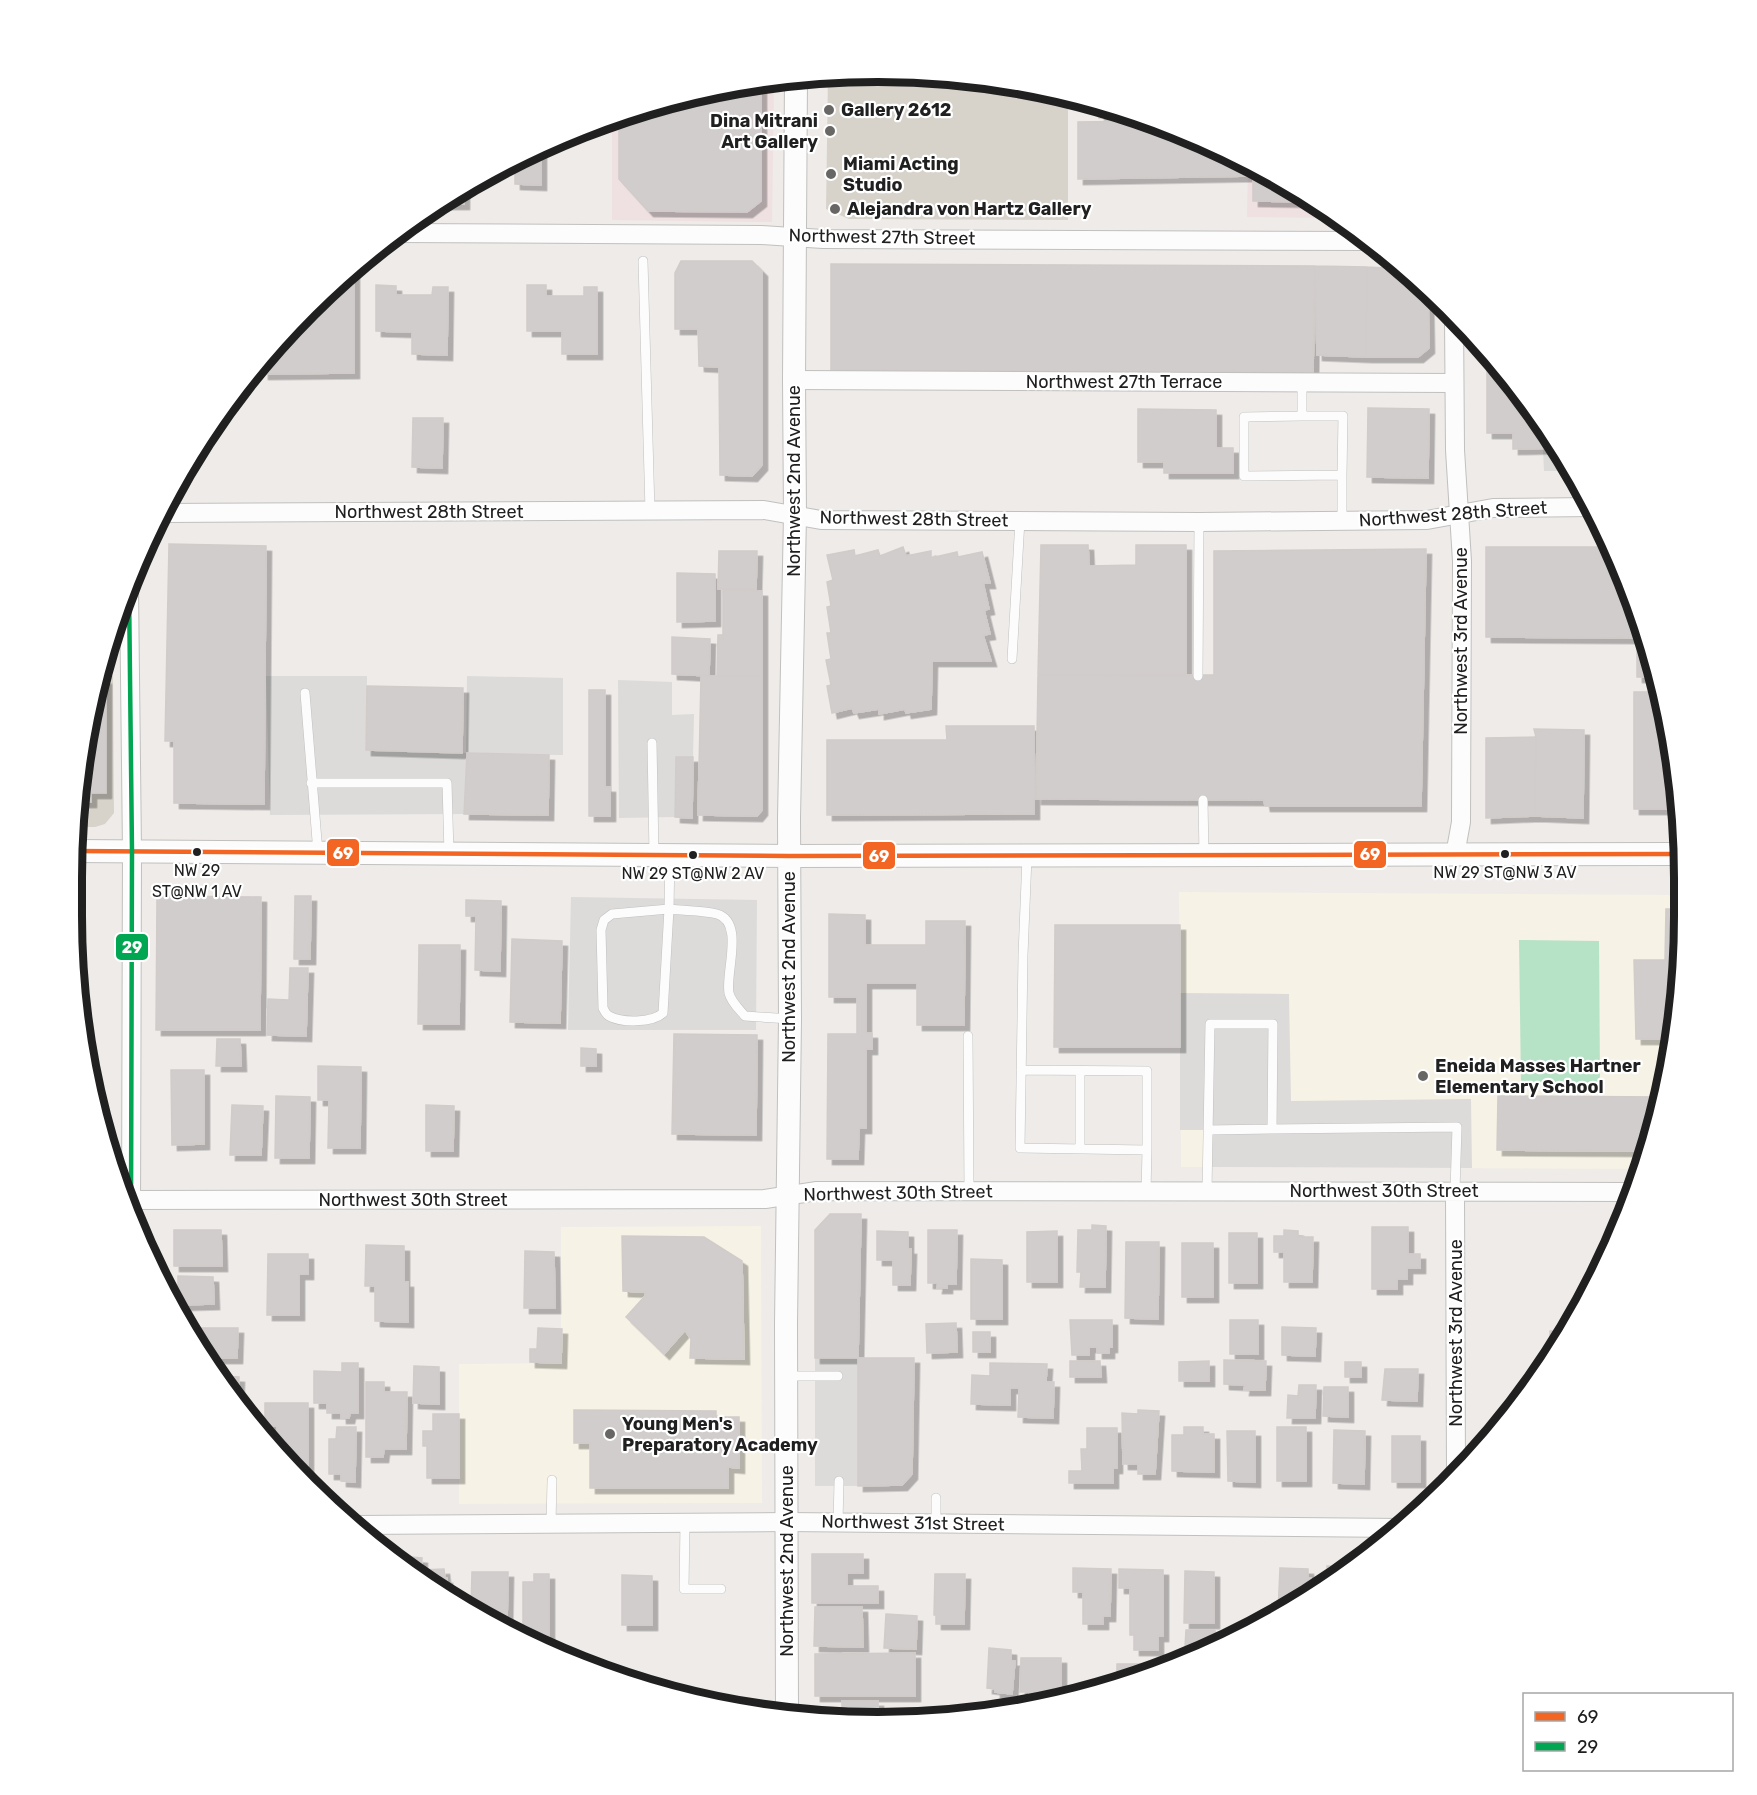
<svg xmlns="http://www.w3.org/2000/svg" width="1757" height="1795" font-family="Rubik,sans-serif">
  <style>
    .commercial { fill: #efe0e1 }
    .education { fill: #f6f2e5 }
    .religious { fill: #dcdbda }
    .construction { fill: #d7d3cb }
    .pitch { fill: #b6e2c6 }
    .building { fill: #d1cdcc; stroke: #d1ccca; stroke-width: 1.5; filter: url(#shadow) }
    .lines { fill: none; stroke-linecap: round; stroke-linejoin: round }
    .service-casing { stroke: #c1c0bf; stroke-width: 10 }
    .minor-casing { stroke: #c1c0bf; stroke-width: 20 }
    .tertiary-casing { stroke: #c1c0bf; stroke-width: 24 }
    .service { stroke: #fcfcfc; stroke-width: 9 }
    .minor { stroke: #fcfcfc; stroke-width: 18 }
    .tertiary { stroke: #fcfcfc; stroke-width: 22 }
    .bus-1-casing { stroke: #fff; stroke-width: 9 }
    .bus-2-casing { stroke: #fff; stroke-width: 9 }
    .bus-1 { stroke: #f26522; stroke-width: 4.5 }
    .bus-2 { stroke: #00a651; stroke-width: 4.5 }
    .poi-dot { fill: #686766; stroke: #fff; stroke-width: 2 }
    .bus-dot { fill: #202020; stroke: #fff; stroke-width: 2 }
    .labels { text-anchor: middle; stroke-width: 4.5; stroke-linejoin: round; paint-order: stroke }
    .bus-label { font-size: 16px; fill: #202020; stroke: #fff }
    .poi-label { font-size: 18px; font-weight: bold; fill: #202020; stroke: #fff; text-anchor: start }
    .street-label { font-size: 18px; fill: #202020; stroke: #fff }
    .rim { fill: none; stroke: #202020; stroke-width: 8 }
    .line-badge { stroke: #fff; stroke-width: 2 }
    .badge-label { font-size: 16px; text-anchor: middle; font-weight: bold; fill: #fff }
  </style>
  <defs>
    <filter id="shadow"><feDropShadow dx="5.5" dy="5.5" stdDeviation="0" flood-color="#0004"/></filter>
  </defs>
  <rect width="100%" height="100%" fill="#eeebe9"/>
  <!-- commercial -->
  <path class="commercial" d="M774,82L772,222L612,220V121L670,99Z
    M1248,165L1282,180L1334,218L1247,217Z"/>
  <!-- education -->
  <path class="education" d="M1179,892L1681,895L1678,1021L1644,1169L1181,1167Z
    M761,1226L762,1503L459,1504V1364L561,1363V1227Z"/>
  <!-- religious -->
  <path class="religious" d="M1556,448L1570,471H1544L1543,449Z
    M266,676H367L366,750L466,753L467,676L563,678V755L467,754L464,814L270,815Z
    M618,680L672,682V715L694,714L693,757H676L675,817L619,818Z
    M571,897L757,900L756,1030H568Z
    M1180,993L1289,994L1291,1101L1471,1099L1472,1168L1206,1167L1204,1130H1180Z
    M815,1358H858V1486H815Z"/>
  <!-- construction -->
  <path class="construction" d="M828,74L984,79L1068,99V220L849,219L826,209Z
    M102,676H113L114,813L105,824L95,827H76L79,773Z"/>
  <!-- pitch -->
  <path class="pitch" d="M1519,940L1599,941L1600,1085H1521Z"/>
  <!-- building -->
  <path class="building" d="M761,84V201L747,212L648,211L619,179V119L651,107H664V102L670,99Z
    M1099,106L1138,115L1146,118H1099Z
    M1151,121L1253,167V176L1078,179V122Z
    M541,148V185L515,184V159Z
    M1253,167L1282,180L1312,202L1253,201Z
    M464,191V204H443Z
    M681,261H752L762,271V465L752,476L720,475L719,367L699,366L698,329H675V273Z
    M831,264L1315,266L1313,373L831,370Z
    M1315,266L1367,267L1366,357L1317,355Z
    M1367,267L1406,269L1428,292L1429,348L1418,357H1366Z
    M354,270V373L263,374V359L272,346Z
    M376,285L396,286V295H432L433,287H448L447,355L412,354V332L376,331Z
    M527,285H546V296H584V287H597V354H562V331H527Z
    M1487,354L1519,388L1556,448L1513,449V433H1487Z
    M1368,408L1429,409L1428,478L1367,477Z
    M1138,409L1216,410V448H1233V473H1164V462H1138Z
    M413,418H443L442,468L412,467Z
    M169,544L266,546L264,804L174,803V741H165Z
    M1041,545H1088L1089,566L1136,565V545H1186V676L1038,675Z
    M903,547L906,556L931,551V558L957,552L958,557L982,552L990,583H983L989,609L984,610L990,634L983,635L991,661H932L931,709L906,713L905,709L879,714V709L854,713L852,708L832,713L827,686L831,685L826,660L831,659L827,633H831L827,607L831,606L827,582L833,580L827,555L854,550L855,556L878,550L880,556Z
    M1486,547H1611L1633,604V638L1486,637Z
    M1426,549L1421,806H1265L1264,800L1036,799L1038,675H1214V551Z
    M719,551H757L756,589H718Z
    M677,573L715,574V621L677,622Z
    M723,590L762,591V676H717L718,635H723Z
    M1637,616L1658,670L1659,677H1637Z
    M672,637L710,639L709,676L672,674Z
    M701,676H762V810L757,816L698,815Z
    M101,679H106V793H91V802H78L79,773Z
    M367,686L463,688L462,753L366,750Z
    M589,690H605V787H610V816H589Z
    M1634,692H1661L1679,797V809H1634Z
    M946,726H1034V814L827,815V740H947Z
    M1534,729L1584,730L1583,818L1535,816L1536,737Z
    M1536,737L1535,816L1486,818V738Z
    M467,753L549,755L548,815L464,814Z
    M676,757H693L692,818L675,817Z
    M157,896L261,897L260,1030H156Z
    M295,896H311L310,959H294Z
    M466,900L501,901L500,971L475,970L476,916H466Z
    M1666,909H1681L1678,1021L1676,1033H1667L1668,1039H1636L1634,960H1665Z
    M829,914L865,915V945H926V921H965L964,1025H917V983H866V1033H872V1049H866V1128H859L858,1159H827L828,1034H857V997H829Z
    M1055,925H1180V1047H1054Z
    M512,939L562,941L560,1023L510,1022Z
    M419,945H460L459,1024H418Z
    M290,968H308L306,1036L267,1035L268,999L289,1000Z
    M674,1034L757,1035L756,1135L672,1134Z
    M217,1039H240L241,1066H216Z
    M581,1048L596,1049V1066H581Z
    M318,1066L361,1067L360,1148H328L329,1100H318Z
    M171,1070H204V1144L172,1145Z
    M276,1096L310,1097L309,1158H275Z
    M1498,1096L1661,1097L1648,1151L1497,1150Z
    M232,1105L263,1106L261,1155H230Z
    M426,1105L454,1106L453,1151H426Z
    M830,1214H861L858,1358H815V1230Z
    M1092,1225L1106,1226L1105,1287H1080L1081,1272H1077L1078,1230H1092Z
    M1372,1227H1408V1254H1420V1268H1407V1279H1397V1289H1372Z
    M174,1230H221L222,1266H174Z
    M928,1230H957L956,1284H947V1288H937L938,1283H928Z
    M1284,1230L1298,1231V1237H1313L1312,1282H1284V1252H1274V1236H1284Z
    M877,1231L908,1232V1249H911L910,1285H893V1260H877Z
    M1057,1231V1282H1027V1232Z
    M1229,1233H1257V1283H1229Z
    M622,1236L704,1237L742,1261L744,1359L690,1358L691,1339L685,1330L664,1354L626,1317L645,1296L646,1292L623,1291Z
    M1126,1242H1159L1158,1319L1125,1318Z
    M1182,1243H1213V1297H1182Z
    M366,1245L404,1246V1282H408V1322L375,1321V1286H365Z
    M525,1251L554,1252L555,1308H524Z
    M268,1254H308V1274H299V1315H267Z
    M971,1259L1002,1260V1319H971Z
    M178,1276L213,1277L214,1304L178,1305Z
    M1070,1320H1112V1347H1109V1353H1097V1347H1089V1355H1072Z
    M1230,1320H1258V1354H1230Z
    M956,1323L957,1352L927,1353L926,1324Z
    M1282,1327L1316,1328L1315,1356L1282,1355Z
    M200,1328H238L237,1358H205L199,1349Z
    M538,1328L562,1329L561,1363L530,1362V1349H537Z
    M1550,1331H1569L1550,1357Z
    M973,1332H990V1352H973Z
    M858,1358H914L912,1474L902,1485L858,1486Z
    M1224,1360L1266,1361L1265,1390H1244L1245,1385L1224,1384Z
    M1070,1361H1100L1101,1377H1070Z
    M1209,1361V1381H1179V1362Z
    M1345,1362H1361V1377H1345Z
    M342,1363H358V1413H350L349,1418H341V1413H327V1403H314V1371L342,1372Z
    M990,1363L1047,1364L1046,1382H1054L1053,1418L1018,1417L1019,1388H1010V1405L971,1404L972,1375L990,1376Z
    M414,1366L439,1367V1404L413,1403Z
    M1385,1369H1418L1417,1401L1382,1400Z
    M217,1376L239,1377L238,1402Z
    M366,1382H384V1392H407L406,1449H384L383,1457H366Z
    M1299,1385H1316L1315,1418H1287L1288,1395L1298,1396Z
    M1324,1387H1348V1417L1323,1416Z
    M265,1403H308V1482H304L277,1448V1426H265Z
    M574,1410L716,1411V1417H739V1468L728,1467V1488H590V1443H574Z
    M1138,1410L1159,1411L1155,1474H1138V1464H1123L1122,1413L1138,1414Z
    M433,1414H459V1478H427V1446H423V1431H433Z
    M337,1427H356L355,1482L341,1481V1474H329V1439H336Z
    M1184,1427H1203V1434H1214V1472L1172,1471V1435H1184Z
    M1277,1427H1306V1481H1277Z
    M1087,1428H1117V1468H1113V1483H1069V1471H1082L1081,1449H1087Z
    M1334,1430L1365,1431L1364,1484L1333,1483Z
    M1227,1431H1255V1482L1228,1481Z
    M1392,1436H1420V1482H1392Z
    M812,1554H863V1573H847V1586H878V1603H812Z
    M411,1557L422,1558L421,1573H413L410,1570Z
    M1327,1566L1353,1567L1327,1583Z
    M1073,1568L1111,1569L1110,1616H1103V1624H1083V1592H1073Z
    M1280,1568L1308,1569V1578H1311V1593L1278,1613Z
    M444,1569L445,1578H447L448,1596L422,1580V1570Z
    M1119,1569L1163,1570V1636H1158V1650H1134V1635H1130V1588H1119Z
    M1185,1571L1214,1572V1623H1184Z
    M472,1572H508L507,1625H502L471,1609Z
    M534,1574H549V1641H530L523,1637V1582H534Z
    M935,1574H965L964,1624H936V1615H934Z
    M622,1575L652,1576V1625H622Z
    M815,1607H862L863,1647L814,1646Z
    M886,1614L917,1616L916,1649L884,1648Z
    M1186,1630H1215V1647H1185Z
    M989,1648L1011,1650V1661H1015L1012,1694L995,1692V1689L987,1688Z
    M915,1653V1696H815V1654Z
    M1021,1658H1061V1692H1045V1697H1029V1692H1020Z
    M1117,1664H1142V1672H1144V1674L1117,1684Z
    M842,1701H878V1712H874V1718L842,1715Z"/>
  <g class="lines">
    <!-- service casing -->
    <g class="service-casing">
      <path id="service" d="M643,261L650,511
        M1302,382V416L1244,417V476L1342,475V521
        M1302,416H1343L1342,475
        M1012,659L1020,520
        M1198,676L1199,522
        M305,693L318,853
        M652,743L654,855
        M311,783H447L449,854
        M1203,800L1204,855
        M670,855L669,909C684,911 702,910 717,914C745,922 725,973 729,993C731,1002 739,1009 745,1016L790,1019
        M1027,857L1023,955L1020,1148L1147,1150L1146,1191
        M669,909L663,1013C652,1023 622,1023 609,1016C607,1015 604,1010 603,1008L601,930L604,920L612,914Z
        M968,1036L969,1191
        M1021,1070L1147,1071V1150
        M1209,1130L1272,1129
        M1080,1149V1071
        M1207,1191L1210,1024H1273L1272,1129L1457,1127L1455,1191
        M787,1376H838
        M685,1523L684,1589H721
        M838,1523L839,1481
        M936,1523V1498
        M551,1524L552,1480"/>
    </g>
    <!-- minor casing -->
    <g class="minor-casing">
      <path id="minor" d="M397,233L761,235L823,239L1367,241
        M1454,319L1455,450L1462,561L1461,822L1455,855
        M794,380L1454,383
        M163,513L764,510L821,520L1199,522L1427,520L1493,508L1593,507
        M129,588L132,851L131,1216
        M1455,1191L1456,1475
        M126,1200L765,1199L817,1191L1635,1192
        M355,1525L787,1522L1400,1528"/>
    </g>
    <!-- tertiary casing -->
    <g class="tertiary-casing">
      <path id="tertiary" d="M75,851L789,856L1683,854
        M787,1712L786,1324L790,1019L789,818L795,515L794,380L796,79"/>
    </g>
    <!-- service -->
    <use href="#service" class="service"/>
    <!-- minor -->
    <use href="#minor" class="minor"/>
    <!-- tertiary -->
    <use href="#tertiary" class="tertiary"/>
    <!-- bus-1 casing -->
    <g class="bus-1-casing">
      <path id="bus-1" d="M75,851L789,856L1683,854"/>
    </g>
    <!-- bus-2 casing -->
    <g class="bus-2-casing">
      <path id="bus-2" d="M129,588L132,851L131,1216"/>
    </g>
    <!-- bus-1 -->
    <use href="#bus-1" class="bus-1"/>
    <!-- bus-2 -->
    <use href="#bus-2" class="bus-2"/>
  </g>
  <!-- markers -->
  <g class="poi-dot">
    <circle cx="829" cy="110" r="6"/>
    <circle cx="830" cy="131" r="6"/>
    <circle cx="831" cy="174" r="6"/>
    <circle cx="835" cy="209" r="6"/>
    <circle cx="1423" cy="1076" r="6"/>
    <circle cx="610" cy="1434" r="6"/>
  </g>
  <g class="bus-dot">
    <circle cx="197" cy="852" r="5"/>
    <circle cx="1505" cy="854" r="5"/>
    <circle cx="693" cy="855" r="5"/>
  </g>
  <g class="labels">
    <!-- bus labels -->
    <g class="bus-label">
      <text x="197" y="876">NW 29<tspan x="197" dy="21">ST@NW 1 AV</tspan></text>
      <text x="1505" y="878">NW 29 ST@NW 3 AV</text>
      <text x="693" y="879">NW 29 ST@NW 2 AV</text>
    </g>
    <!-- poi labels -->
    <g class="poi-label">
      <text x="841" y="116">Gallery 2612</text>
      <text x="818" y="127" text-anchor="end">Dina Mitrani<tspan x="818" dy="21">Art Gallery</tspan></text>
      <text x="843" y="170">Miami Acting<tspan x="843" dy="21">Studio</tspan></text>
      <text x="847" y="215">Alejandra von Hartz Gallery</text>
      <text x="1435" y="1072">Eneida Masses Hartner<tspan x="1435" dy="21">Elementary School</tspan></text>
      <text x="622" y="1430">Young Men's<tspan x="622" dy="21">Preparatory Academy</tspan></text>
    </g>
    <!-- street labels -->
    <g class="street-label">
      <text transform="translate(882 237) rotate(1)" y="6">Northwest 27th Street</text>
      <text x="1124" y="388">Northwest 27th Terrace</text>
      <text transform="translate(794 481) rotate(-90)" y="6">Northwest 2nd Avenue</text>
      <text x="429" y="518">Northwest 28th Street</text>
      <text transform="translate(1453 514) rotate(-4)" y="6">Northwest 28th Street</text>
      <text transform="translate(914 519) rotate(1)" y="6">Northwest 28th Street</text>
      <text transform="translate(1461 641) rotate(-90)" y="6">Northwest 3rd Avenue</text>
      <text transform="translate(789 967) rotate(-90)" y="6">Northwest 2nd Avenue</text>
      <text x="1384" y="1197">Northwest 30th Street</text>
      <text transform="translate(898 1193) rotate(-1)" y="6">Northwest 30th Street</text>
      <text x="413" y="1206">Northwest 30th Street</text>
      <text transform="translate(1456 1333) rotate(-90)" y="6">Northwest 3rd Avenue</text>
      <text transform="translate(913 1523) rotate(1)" y="6">Northwest 31st Street</text>
      <text transform="translate(787 1561) rotate(-90)" y="6">Northwest 2nd Avenue</text>
    </g>
  </g>
  <!-- crop -->
  <path d="M0 0H1757V1795H0ZM878 82H878A796 796 0 0 1 1674 878V916A796 796 0 0 1 878 1712H878A796 796 0 0 1 82 916V878A796 796 0 0 1 878 82Z" fill="#fff" fill-rule="evenodd"/>
  <path class="rim" d="M878 82H878A796 796 0 0 1 1674 878V916A796 796 0 0 1 878 1712H878A796 796 0 0 1 82 916V878A796 796 0 0 1 878 82Z"/>
  <g class="line-badge">
    <rect x="326" y="838" width="34" height="29" rx="6" fill="#f26522"/>
    <rect x="1353" y="840" width="34" height="29" rx="6" fill="#f26522"/>
    <rect x="862" y="841" width="34" height="29" rx="6" fill="#f26522"/>
    <rect x="115" y="933" width="34" height="28" rx="6" fill="#00a651"/>
  </g>
  <g class="badge-label">
    <text x="343" y="859">69</text>
    <text x="1370" y="860">69</text>
    <text x="879" y="862">69</text>
    <text x="132" y="953">29</text>
  </g>
  <!-- legend -->
  <rect x="1523" y="1693" width="210" height="78" fill="#ffffff" stroke="#a6a6a6" stroke-width="1.5"/>
  <rect x="1535" y="1712" width="30" height="9" fill="#f26522" stroke="#a6a6a6" stroke-width="1.5"/>
  <text x="1577" y="1723" font-size="18" fill="#202020">69</text>
  <rect x="1535" y="1742" width="30" height="9" fill="#00a651" stroke="#a6a6a6" stroke-width="1.5"/>
  <text x="1577" y="1753" font-size="18" fill="#202020">29</text>
</svg>
